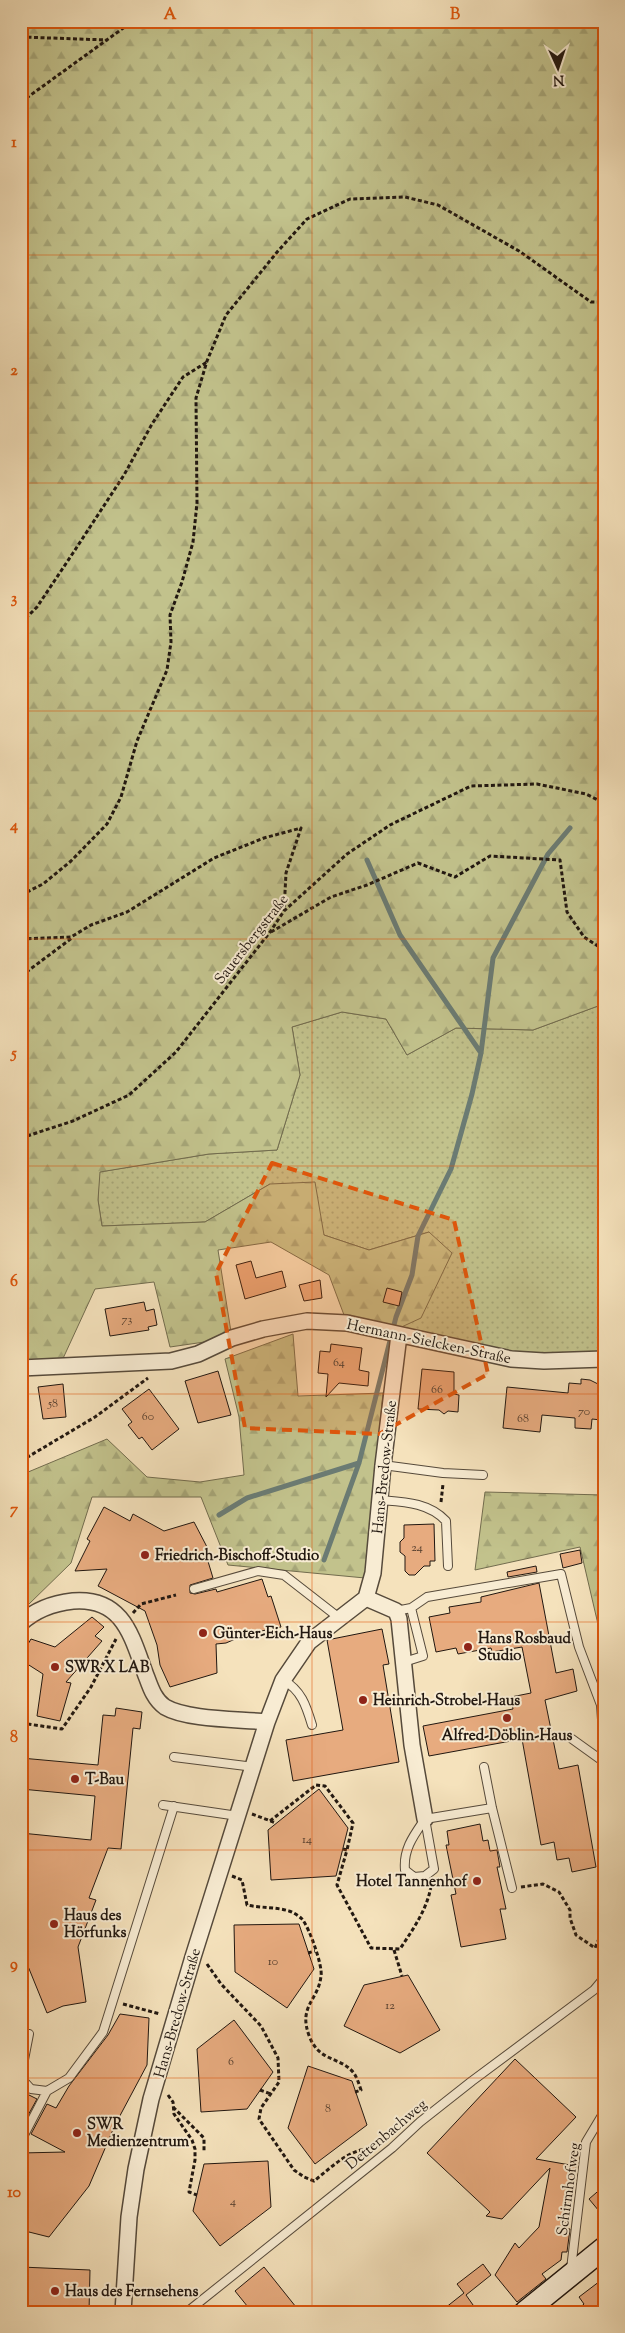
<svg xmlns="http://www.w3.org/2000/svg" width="625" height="2333" font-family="'Sorts Mill Goudy',serif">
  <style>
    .grass { fill: url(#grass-dots); stroke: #726c4e }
    .forest { fill: url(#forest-firs); stroke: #726c4e }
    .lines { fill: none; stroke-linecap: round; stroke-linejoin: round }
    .stream { stroke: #6b7b73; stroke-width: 5 }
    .building { fill: #e7ab7f; stroke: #211710 }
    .service-casing { stroke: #564a3b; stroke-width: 10 }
    .minor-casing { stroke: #564a3b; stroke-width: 18 }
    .secondary-casing { stroke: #211710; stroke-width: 24 }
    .path { stroke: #211710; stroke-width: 3; stroke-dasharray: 4 2.5; stroke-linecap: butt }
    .service { stroke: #f8ecd3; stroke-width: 8 }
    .minor { stroke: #f8ecd3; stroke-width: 15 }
    .secondary { stroke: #f8ecd3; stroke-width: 21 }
    .marked { fill: #de560c; fill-opacity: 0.2; stroke: #de560c; stroke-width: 4; stroke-dasharray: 10 6; stroke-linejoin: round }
    .grid { fill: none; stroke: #de560c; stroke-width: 1; stroke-opacity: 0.55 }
    .poi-dot { fill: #8f2418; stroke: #f8ecd3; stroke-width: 2 }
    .labels { text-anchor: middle; stroke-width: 4; stroke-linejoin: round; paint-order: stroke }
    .number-label { font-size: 12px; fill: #523c2c }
    .street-label { font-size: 15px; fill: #211710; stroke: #f8ecd3 }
    .poi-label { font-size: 15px; font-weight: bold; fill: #211710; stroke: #f8ecd3; text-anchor: start }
    .neatline { fill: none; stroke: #de560c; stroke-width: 2 }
    .grid-label { font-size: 16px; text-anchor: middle; font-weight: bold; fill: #de560c }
  </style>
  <defs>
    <pattern id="grass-dots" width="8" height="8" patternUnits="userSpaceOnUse" patternTransform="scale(1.25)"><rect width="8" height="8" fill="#c2c28c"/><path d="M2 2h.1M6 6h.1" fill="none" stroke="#a6a678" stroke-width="1.8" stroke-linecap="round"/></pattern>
    <pattern id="forest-firs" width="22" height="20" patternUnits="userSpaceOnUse" patternTransform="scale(1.25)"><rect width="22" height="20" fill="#c2c28c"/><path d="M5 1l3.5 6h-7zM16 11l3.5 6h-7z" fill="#a6a678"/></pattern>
  </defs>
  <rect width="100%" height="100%" fill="#f5e2bc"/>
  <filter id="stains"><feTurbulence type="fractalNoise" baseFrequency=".004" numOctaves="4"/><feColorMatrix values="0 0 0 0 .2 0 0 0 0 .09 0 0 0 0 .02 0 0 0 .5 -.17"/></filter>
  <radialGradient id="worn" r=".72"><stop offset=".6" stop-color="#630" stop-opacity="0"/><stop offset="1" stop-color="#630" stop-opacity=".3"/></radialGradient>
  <!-- grass -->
  <path class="grass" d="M598,1006L604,1030V1359L544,1361L399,1335L429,1232L369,1250L324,1235L270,1184L205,1222L102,1226L98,1200L99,1172L209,1154L277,1150L300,1075L292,1027L342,1012L386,1019L407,1055L456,1028L533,1030Z"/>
  <!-- forest -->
  <path class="forest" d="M21,21H604V1030L598,1006L533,1030L456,1028L407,1055L386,1019L342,1012L292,1027L300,1075L277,1150L209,1154L100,1172L98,1200L102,1226L205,1222L270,1184L315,1182L324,1235L369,1250L429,1232L452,1253L421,1318L395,1330L347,1323L329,1275L271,1242L218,1250L232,1338L170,1347L154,1282L95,1289L60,1365L21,1368Z
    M293,1334L298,1396L383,1393L365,1578L228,1565L201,1497H92L71,1563L27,1606L21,1600V1475L107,1439L147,1477L200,1482L244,1475L239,1417L225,1359Z
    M485,1492L604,1495V1650L580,1547L475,1570Z"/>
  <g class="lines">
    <!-- stream -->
    <path class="stream" d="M367,860L400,935L481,1053
      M219,1515L247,1498L359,1463
      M324,1560L359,1463L396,1317L412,1275L418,1236L451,1169L472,1094L481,1053L493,958L548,854L570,828"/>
  </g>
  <!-- building -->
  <path class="building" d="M251,1261L256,1278L282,1271L286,1287L245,1299L236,1265Z
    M320,1280L322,1298L304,1301L299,1285Z
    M387,1288L402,1292L399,1306L383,1302Z
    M144,1302L146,1311L154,1309L157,1325L148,1327L149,1330L110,1336L105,1309Z
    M331,1344L362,1348L359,1370L369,1372L368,1386L339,1383L326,1397L328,1374L318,1373L320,1351L330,1352Z
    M422,1369L454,1372V1394L459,1395L458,1412L448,1411L444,1414L439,1410L418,1409Z
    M218,1371L231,1415L198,1423L185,1381Z
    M581,1379L590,1380L604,1387V1404H602L601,1420L592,1419L591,1429L575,1428V1418L542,1415L540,1432L503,1428L507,1387L568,1393L569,1383L581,1384Z
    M63,1384L66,1417L43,1419L38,1387Z
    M149,1389L179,1429L152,1450L142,1437L139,1439L128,1425L132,1422L122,1409Z
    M104,1507L130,1521L133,1514L164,1531L194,1522L207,1547L204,1548L213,1578L190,1585V1593L195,1594L216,1589L217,1592L262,1579L268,1597L271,1596L281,1627L247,1634L226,1643L216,1644L217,1673L170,1687L160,1665L157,1645L145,1611L98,1586L107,1569L75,1571L90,1541L87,1539Z
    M434,1524L435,1561H430V1566H424L415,1575H409L405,1571V1556L400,1552V1542L404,1538V1525Z
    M580,1550L582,1563L563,1568L560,1554Z
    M536,1566L537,1572L508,1577L507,1572Z
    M539,1583L556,1673L573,1669L577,1691L545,1700L559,1769L578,1765L596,1867L572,1872L569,1858L557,1860L554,1842L541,1845L522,1739L429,1756L423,1726L513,1709L511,1697L531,1693L522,1647L492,1652L491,1648L458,1654L456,1648L436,1652L429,1617L450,1613L449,1607L481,1602V1597Z
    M92,1617L104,1627L95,1636L102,1641L66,1682L71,1683L60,1721L37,1716L43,1674L21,1660V1656L31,1639L55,1647Z
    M382,1629L389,1664L383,1665L399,1762L293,1781L286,1740L343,1730L327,1640Z
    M116,1708L142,1712L140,1729L133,1728L121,1849L108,1848L89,1898L96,1900L78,1947L86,2002L63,2006L47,2013L21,1949V1833L91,1840L95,1796L21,1789V1758L98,1765L103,1715L115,1716Z
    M319,1789L348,1828L336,1876L271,1880L268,1830Z
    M480,1824L483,1841L488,1840L490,1851L497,1850L500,1867H497L506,1909H500L506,1939L461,1947L451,1895L456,1894L446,1845H449L447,1831Z
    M299,1924L314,1969L287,2008L235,1972L234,1925Z
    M408,1975L440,2030L400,2053L344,2026L364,1985Z
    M120,2014L149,2018L147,2065L115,2125L89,2186L49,2237L21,2230V2153L65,2152L31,2134L47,2104L56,2108L69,2086L108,2035Z
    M234,2020L273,2072L247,2109L201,2112L197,2049Z
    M515,2059L576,2117L536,2159L576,2166L565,2228L570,2229L567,2252H562L561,2260L542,2274L546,2279L517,2302L495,2275L515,2243L519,2248L539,2227L550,2168L502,2219L486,2216L490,2212L427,2153Z
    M308,2066L352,2081L367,2125L315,2164L288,2128Z
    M21,2091L37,2099L21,2128Z
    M268,2161L271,2207L220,2246L193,2211L204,2164Z
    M604,2186V2217L589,2199Z
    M483,2264L491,2275L466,2295L478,2312H440L464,2293L457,2284Z
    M21,2267L90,2270L89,2312H21Z
    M264,2267L300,2312H252L235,2291Z
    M604,2278V2312H575L584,2304L579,2297Z"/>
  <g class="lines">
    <!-- service casing -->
    <g class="service-casing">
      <path id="service" d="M383,1465L443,1473L483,1475
        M379,1500C403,1502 428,1502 446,1521L448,1566
        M194,1589L258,1571L284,1575L338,1617
        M396,1611L411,1608L427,1597L561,1574L579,1647L601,1705L604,1749
        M404,1662L423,1656L411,1608
        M283,1680C301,1690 306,1705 312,1725
        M572,1739L604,1762
        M174,1757L254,1767
        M484,1767L492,1808L512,1888
        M163,1805L238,1816
        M425,1819L434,1869L425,1876L414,1877L405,1870C403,1849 414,1835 425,1819Z
        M425,1819L492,1808
        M21,2075L29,2034
        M21,2078L31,2089L47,2091L69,2078L103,2032L174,1806
        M24,2135L47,2091
        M571,2269L586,2142L604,2112
        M187,2312L392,2148L420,2122L472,2081L594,1990L604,1978"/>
    </g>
    <!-- minor casing -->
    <g class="minor-casing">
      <path id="minor" d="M21,1368L171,1361L198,1354L232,1338L263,1329L307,1321L347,1323L511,1359L544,1361L604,1359
        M366,1598L396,1611L399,1619L412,1745L425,1819
        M21,1623C35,1610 55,1603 73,1601C125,1597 132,1639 147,1678C151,1689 155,1700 165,1707C187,1720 240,1719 267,1722
        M123,2312L129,2217L136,2169L151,2099L193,1957L267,1722L283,1680L309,1642L366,1598L373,1573L383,1465L399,1335"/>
    </g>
    <!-- secondary casing -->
    <g class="secondary-casing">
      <path id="secondary" d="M525,2312L604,2248"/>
    </g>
    <!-- path -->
    <path class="path" d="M21,37L108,40
      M21,102L133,21
      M21,623L37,607L73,553L124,475L152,424L183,377L207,362
      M21,895L43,884L71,861L107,824L121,797L137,741L167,670L171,642L170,615L182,582L193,542L197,503L196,398L207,361L226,315L278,251L307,219L350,199L405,197L438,205L519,251L591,302H604
      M271,932L331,897L367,885L418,863L455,877L490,856L560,860L567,912L584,937L604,950
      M21,939L71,937L91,925L127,912L214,858L264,838L301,828L286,873L284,911
      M21,976L72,938
      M21,1138L73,1121L129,1095L176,1052L270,932L284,911L347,854L390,825L471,786L537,784L586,794L604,803
      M21,1461L95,1417L148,1378
      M441,1502L443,1484
      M133,1613L141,1604L176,1595
      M21,1723L62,1729L91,1687L116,1639
      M252,1814L276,1823
      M270,1821L316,1785L325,1786L353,1823L347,1850
      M343,1849L347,1850L337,1885L371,1948L400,1949C413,1929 427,1910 431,1886
      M232,1876L242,1880L247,1905C261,1908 276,1907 289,1911C293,1912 299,1916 302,1919C309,1927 323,1966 321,1976C318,2002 297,2006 310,2038C320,2061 338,2057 351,2070C356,2074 359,2084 361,2090L355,2092
      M521,1887L543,1884L559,1892L570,1910V1918L576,1935L595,1948L604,1927
      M394,1950L402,1976
      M308,1953L315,1951
      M207,1964L221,1984L261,2026L278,2058L279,2082L261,2108L259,2119L294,2170L304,2177L314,2181C333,2166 349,2149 373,2148
      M123,2004L160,2014
      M260,2090L271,2094
      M168,2095L173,2102L174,2114L192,2140L195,2149V2160L189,2192L197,2195
      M173,2107L204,2138V2151"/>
    <!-- service -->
    <use href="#service" class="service"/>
    <!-- minor -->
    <use href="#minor" class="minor"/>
    <!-- secondary -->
    <use href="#secondary" class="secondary"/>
  </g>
  <!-- marked area -->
  <path class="marked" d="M272,1163L454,1220L488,1374L379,1434L245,1428L216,1273Z"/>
  <!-- grid -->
  <path class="grid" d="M312,21V2312M21,255H604M21,483H604M21,711H604M21,939H604M21,1166H604M21,1394H604M21,1622H604M21,1850H604M21,2078H604"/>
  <!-- markers -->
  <g class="poi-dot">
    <circle cx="145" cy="1555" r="5"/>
    <circle cx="203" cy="1633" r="5"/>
    <circle cx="468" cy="1647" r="5"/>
    <circle cx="55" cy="1667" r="5"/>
    <circle cx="363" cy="1700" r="5"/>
    <circle cx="507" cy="1718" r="5"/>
    <circle cx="75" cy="1779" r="5"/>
    <circle cx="477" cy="1881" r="5"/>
    <circle cx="54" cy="1924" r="5"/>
    <circle cx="77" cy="2133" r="5"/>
    <circle cx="55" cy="2291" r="5"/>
  </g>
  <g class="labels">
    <!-- number labels -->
    <g class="number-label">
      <text x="127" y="1323">73</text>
      <text x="339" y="1366">64</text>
      <text x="437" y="1393">66</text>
      <text x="53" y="1407">58</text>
      <text x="584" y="1415">70</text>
      <text x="148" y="1420">60</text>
      <text x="523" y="1422">68</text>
      <text x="417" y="1551">24</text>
      <text x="307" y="1843">14</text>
      <text x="273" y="1965">10</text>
      <text x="390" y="2009">12</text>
      <text x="231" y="2065">6</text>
      <text x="328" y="2112">8</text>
      <text x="233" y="2205">4</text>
    </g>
    <!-- street labels -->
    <g class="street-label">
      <text transform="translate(251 939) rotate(-52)" y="5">Sauersbergstraße</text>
      <text transform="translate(429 1341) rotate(12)" y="5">Hermann-Sielcken-Straße</text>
      <text transform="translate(384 1467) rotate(-84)" y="5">Hans-Bredow-Straße</text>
      <text transform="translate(177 2013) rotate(-74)" y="5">Hans-Bredow-Straße</text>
      <text transform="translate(386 2134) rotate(-40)" y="5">Dettenbachweg</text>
      <text transform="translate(568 2189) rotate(-82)" y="5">Schirmhofweg</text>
    </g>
    <!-- poi labels -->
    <g class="poi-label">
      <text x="155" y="1560">Friedrich-Bischoff-Studio</text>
      <text x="213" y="1638">Günter-Eich-Haus</text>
      <text x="478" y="1643">Hans Rosbaud<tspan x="478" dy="17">Studio</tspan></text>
      <text x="65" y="1672">SWR X LAB</text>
      <text x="373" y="1705">Heinrich-Strobel-Haus</text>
      <text x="507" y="1740" text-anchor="middle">Alfred-Döblin-Haus</text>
      <text x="85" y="1784">T-Bau</text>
      <text x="467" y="1886" text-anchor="end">Hotel Tannenhof</text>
      <text x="64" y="1920">Haus des<tspan x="64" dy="17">Hörfunks</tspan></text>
      <text x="87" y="2129">SWR<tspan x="87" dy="17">Medienzentrum</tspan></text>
      <text x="65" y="2296">Haus des Fernsehens</text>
    </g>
  </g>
  <!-- margin -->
  <rect width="625" height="2333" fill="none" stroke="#f5e2bc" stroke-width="55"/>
  <!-- north arrow -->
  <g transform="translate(558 68) rotate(177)" stroke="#f8ecd3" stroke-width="4" paint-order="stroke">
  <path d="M0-4L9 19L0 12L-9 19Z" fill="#211710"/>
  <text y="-8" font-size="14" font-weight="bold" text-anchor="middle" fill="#211710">N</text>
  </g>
  <rect x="28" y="28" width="570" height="2278" class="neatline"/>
  <g class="grid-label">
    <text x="170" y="19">A</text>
    <text x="455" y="19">B</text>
    <text x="14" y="147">1</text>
    <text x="14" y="375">2</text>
    <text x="14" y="603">3</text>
    <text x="14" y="830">4</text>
    <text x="14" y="1058">5</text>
    <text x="14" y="1286">6</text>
    <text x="14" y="1514">7</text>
    <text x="14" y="1742">8</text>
    <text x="14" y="1969">9</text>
    <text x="14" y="2197">10</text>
  </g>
  <rect width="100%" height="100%" filter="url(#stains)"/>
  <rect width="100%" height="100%" fill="url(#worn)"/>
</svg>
